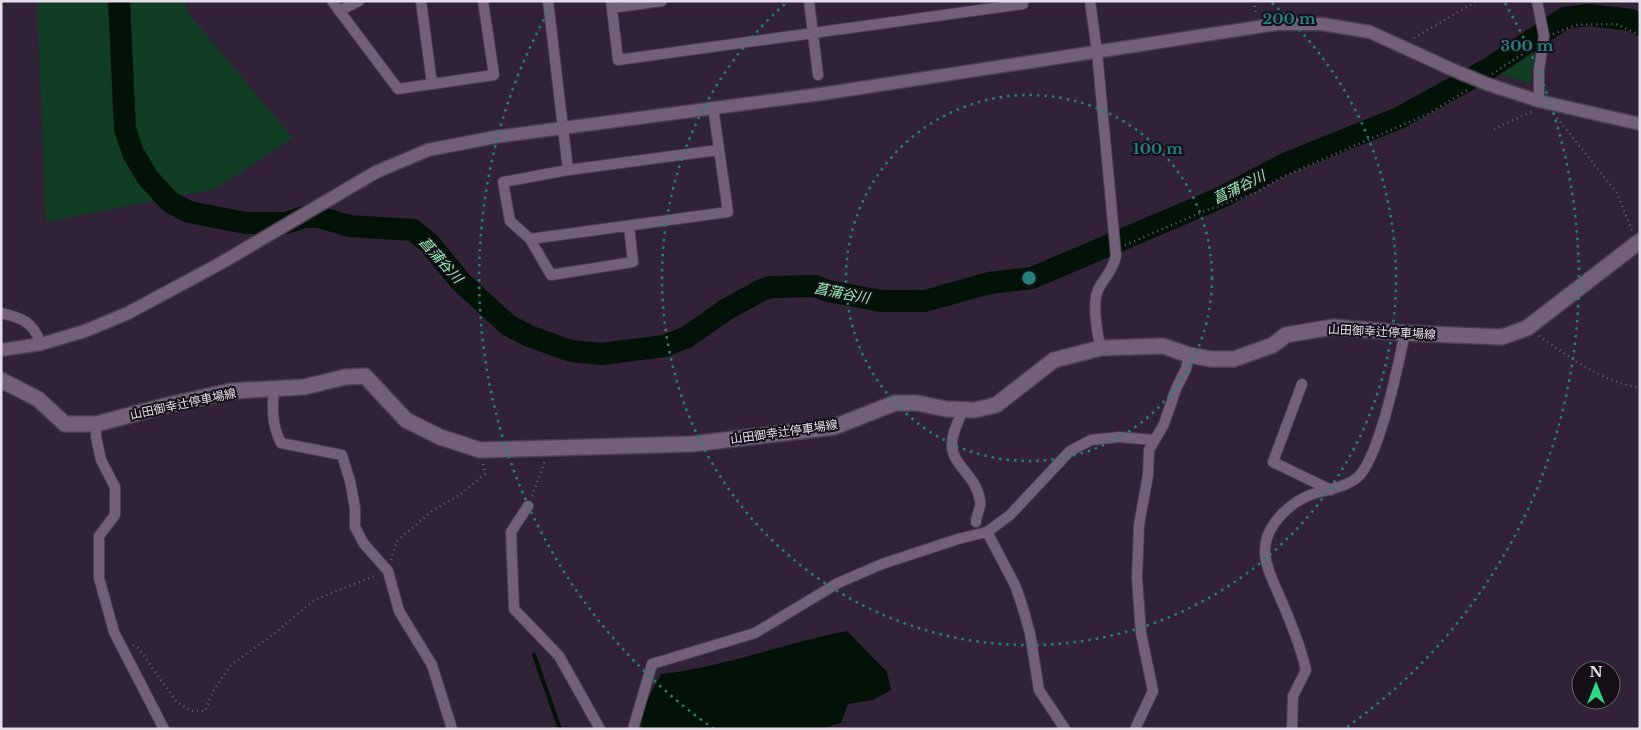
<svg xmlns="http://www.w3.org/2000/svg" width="1641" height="730" font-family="'Libre Baskerville','Noto Sans JP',serif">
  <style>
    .green { fill: #123d25 }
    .water { fill: #021207 }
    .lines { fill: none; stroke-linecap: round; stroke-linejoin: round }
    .stream { stroke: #021207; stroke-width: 4 }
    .river { stroke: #021207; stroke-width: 22 }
    .minor-casing { stroke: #4a3e4f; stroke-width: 12 }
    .tertiary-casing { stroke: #4a3e4f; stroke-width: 15 }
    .secondary-casing { stroke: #4a3e4f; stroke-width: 18 }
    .path { stroke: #6d6072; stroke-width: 2.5; stroke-dasharray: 1 4; stroke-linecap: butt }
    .minor { stroke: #716078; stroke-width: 10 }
    .tertiary { stroke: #716078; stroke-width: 12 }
    .secondary { stroke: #716078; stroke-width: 15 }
    .tertiary-bridge-casing { stroke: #4a3e4f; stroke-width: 15; stroke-linecap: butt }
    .tertiary-bridge { stroke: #716078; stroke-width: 12 }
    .ring { fill: none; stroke: #25807a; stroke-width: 2.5; stroke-dasharray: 2.5 5 }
    .labels { text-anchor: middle; stroke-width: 4; stroke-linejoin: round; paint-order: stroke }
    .street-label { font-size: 12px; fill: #e7deeb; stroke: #150f18 }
    .water-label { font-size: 14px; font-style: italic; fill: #97edb6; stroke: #150f18 }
    .centre { fill: #25807a; stroke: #150f18; stroke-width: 2.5 }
    .ring-label { font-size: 15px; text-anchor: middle; font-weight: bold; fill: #25807a; stroke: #150f18; stroke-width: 4; stroke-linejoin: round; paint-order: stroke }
  </style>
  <rect width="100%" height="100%" fill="#312237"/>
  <!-- green -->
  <path class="green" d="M37,1H185L188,13L293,138L215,189L46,222Z
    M1534,51L1531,84L1501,74Z"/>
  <!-- water -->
  <path class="water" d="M847,631L887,672L891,690L873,700L848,704L841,723L820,729H644L636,722L661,674C724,667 784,643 847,631Z"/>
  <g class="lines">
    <!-- stream -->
    <path class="stream" d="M534,655L560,729"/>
    <!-- river -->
    <path class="river" d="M119,1L125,129L133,153L148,178L170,202L189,212L246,223H286L304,217H319L349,226L413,230L429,243L461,282L508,325L529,336L571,351L601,354L664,346L687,337L727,309L762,290L771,287L815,286L828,291L881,301H925L989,283L1032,278L1222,197L1287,163L1399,118L1488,69L1565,18L1589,15L1631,20L1640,25"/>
    <!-- minor casing -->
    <g class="minor-casing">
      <path id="minor" d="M332,1L398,89L494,75L483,1
        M421,1L432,84
        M548,1L568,170
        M611,1L618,60L1023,4V1
        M809,1L818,75
        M1090,1L1097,52L1116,256C1112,273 1104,277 1098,290C1092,303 1097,334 1101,348
        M1537,1L1544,36L1539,70V101
        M612,8L662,1
        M339,11L359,1
        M629,226L633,262L551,275L530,239L510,221L503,182L568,170L718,150
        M530,239L728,212L713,107
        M1,313C23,318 33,322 41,344
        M1302,384L1273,462L1331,490
        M274,389C272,409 272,426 281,443L342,455L350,481L355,508V527L364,544L388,571L399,611L432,665L452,729
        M963,409C959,421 951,434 952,446C953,466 976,475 980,500C982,506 976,515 976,522
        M96,424V437L101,460L115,487V515L99,536V578L114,632L164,729
        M528,506L511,532L514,609L559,656L600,729
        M987,532L1015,585L1022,605L1030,633L1039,690L1065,729
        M633,729L652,664L755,633L838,583L882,564L958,539L987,532L1010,515L1070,451L1091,440L1119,437L1154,440
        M1135,729L1153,691L1141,633L1137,578L1139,525L1148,475L1149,450L1164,424L1176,389L1186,369L1189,355
        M1292,729L1293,696L1306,670C1300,644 1290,620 1279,595C1274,583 1265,566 1265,552C1264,525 1292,500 1316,493C1330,489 1346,487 1358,477C1380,456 1398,365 1405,333"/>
    </g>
    <!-- tertiary casing -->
    <g class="tertiary-casing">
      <path id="tertiary" d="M1487,84L1539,101L1640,124
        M1,350L41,344L85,331L128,313L221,263L376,172L428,150L495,137L821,94L1277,24H1322L1370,32L1451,69"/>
    </g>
    <!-- secondary casing -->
    <g class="secondary-casing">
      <path id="secondary" d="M1,380L38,399L65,424H96L164,406L231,391L304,387L345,377L365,376L406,420L440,437L480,450L692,444L834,427L895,403H917L946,409L974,410L996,405L1054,360L1101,348L1163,346L1189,355L1211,359H1234L1273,345L1286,335L1333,327L1405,333L1502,337L1527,328L1640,241"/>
    </g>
    <!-- path -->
    <path class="path" d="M1254,1L1256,16
      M1553,34L1576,25L1616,24L1640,35
      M1414,38L1477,1
      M1492,74L1532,48
      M1557,118L1617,193L1632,231
      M1494,129L1533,111
      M1125,245L1207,210L1255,193L1284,176L1428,114L1469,89
      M1539,336C1571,358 1600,381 1640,388
      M532,496L545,461
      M391,560L397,541L432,511L461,494L485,474L483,464
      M133,645L138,648L176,701L191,711H205L213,691L231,665L275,633L314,600L377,575"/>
    <!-- minor -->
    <use href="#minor" class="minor"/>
    <!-- tertiary -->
    <use href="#tertiary" class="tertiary"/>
    <!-- secondary -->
    <use href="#secondary" class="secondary"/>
    <!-- tertiary-bridge casing -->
    <g class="tertiary-bridge-casing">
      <path id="tertiary-bridge" d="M1451,69L1487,84"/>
    </g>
    <!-- tertiary-bridge -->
    <use href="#tertiary-bridge" class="tertiary-bridge"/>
  </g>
  <!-- distance rings -->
  <g class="ring">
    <circle cx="1029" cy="278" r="183"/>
    <path d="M1272 3A367 367 0 1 1 786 3"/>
    <path d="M714 729A550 550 0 0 1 553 3M1505 3A550 550 0 0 1 1344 729"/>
  </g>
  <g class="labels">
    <!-- street labels -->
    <g class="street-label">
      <text transform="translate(1382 332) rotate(3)" y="4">山田御幸辻停車場線</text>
      <text transform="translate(183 404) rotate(-12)" y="4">山田御幸辻停車場線</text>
      <text transform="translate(784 432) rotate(-8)" y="4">山田御幸辻停車場線</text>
    </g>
    <!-- water labels -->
    <g class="water-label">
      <text transform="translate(1239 187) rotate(-26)" y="5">菖蒲谷川</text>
      <text transform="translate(441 260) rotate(48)" y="5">菖蒲谷川</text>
      <text transform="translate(842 293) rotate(11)" y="5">菖蒲谷川</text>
    </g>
  </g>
  <circle cx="1029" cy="278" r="8" class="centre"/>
  <g class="ring-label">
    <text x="1289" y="24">200 m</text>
    <text x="1527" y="51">300 m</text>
    <text x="1158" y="154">100 m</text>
  </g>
  <!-- border -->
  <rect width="1641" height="730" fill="none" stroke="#e7deeb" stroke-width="5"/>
  <!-- north arrow -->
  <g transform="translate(1596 685)"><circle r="24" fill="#150f18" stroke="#69626c"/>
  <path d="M0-4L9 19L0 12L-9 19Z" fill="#2dd884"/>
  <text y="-8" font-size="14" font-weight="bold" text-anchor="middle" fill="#e7deeb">N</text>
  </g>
</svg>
